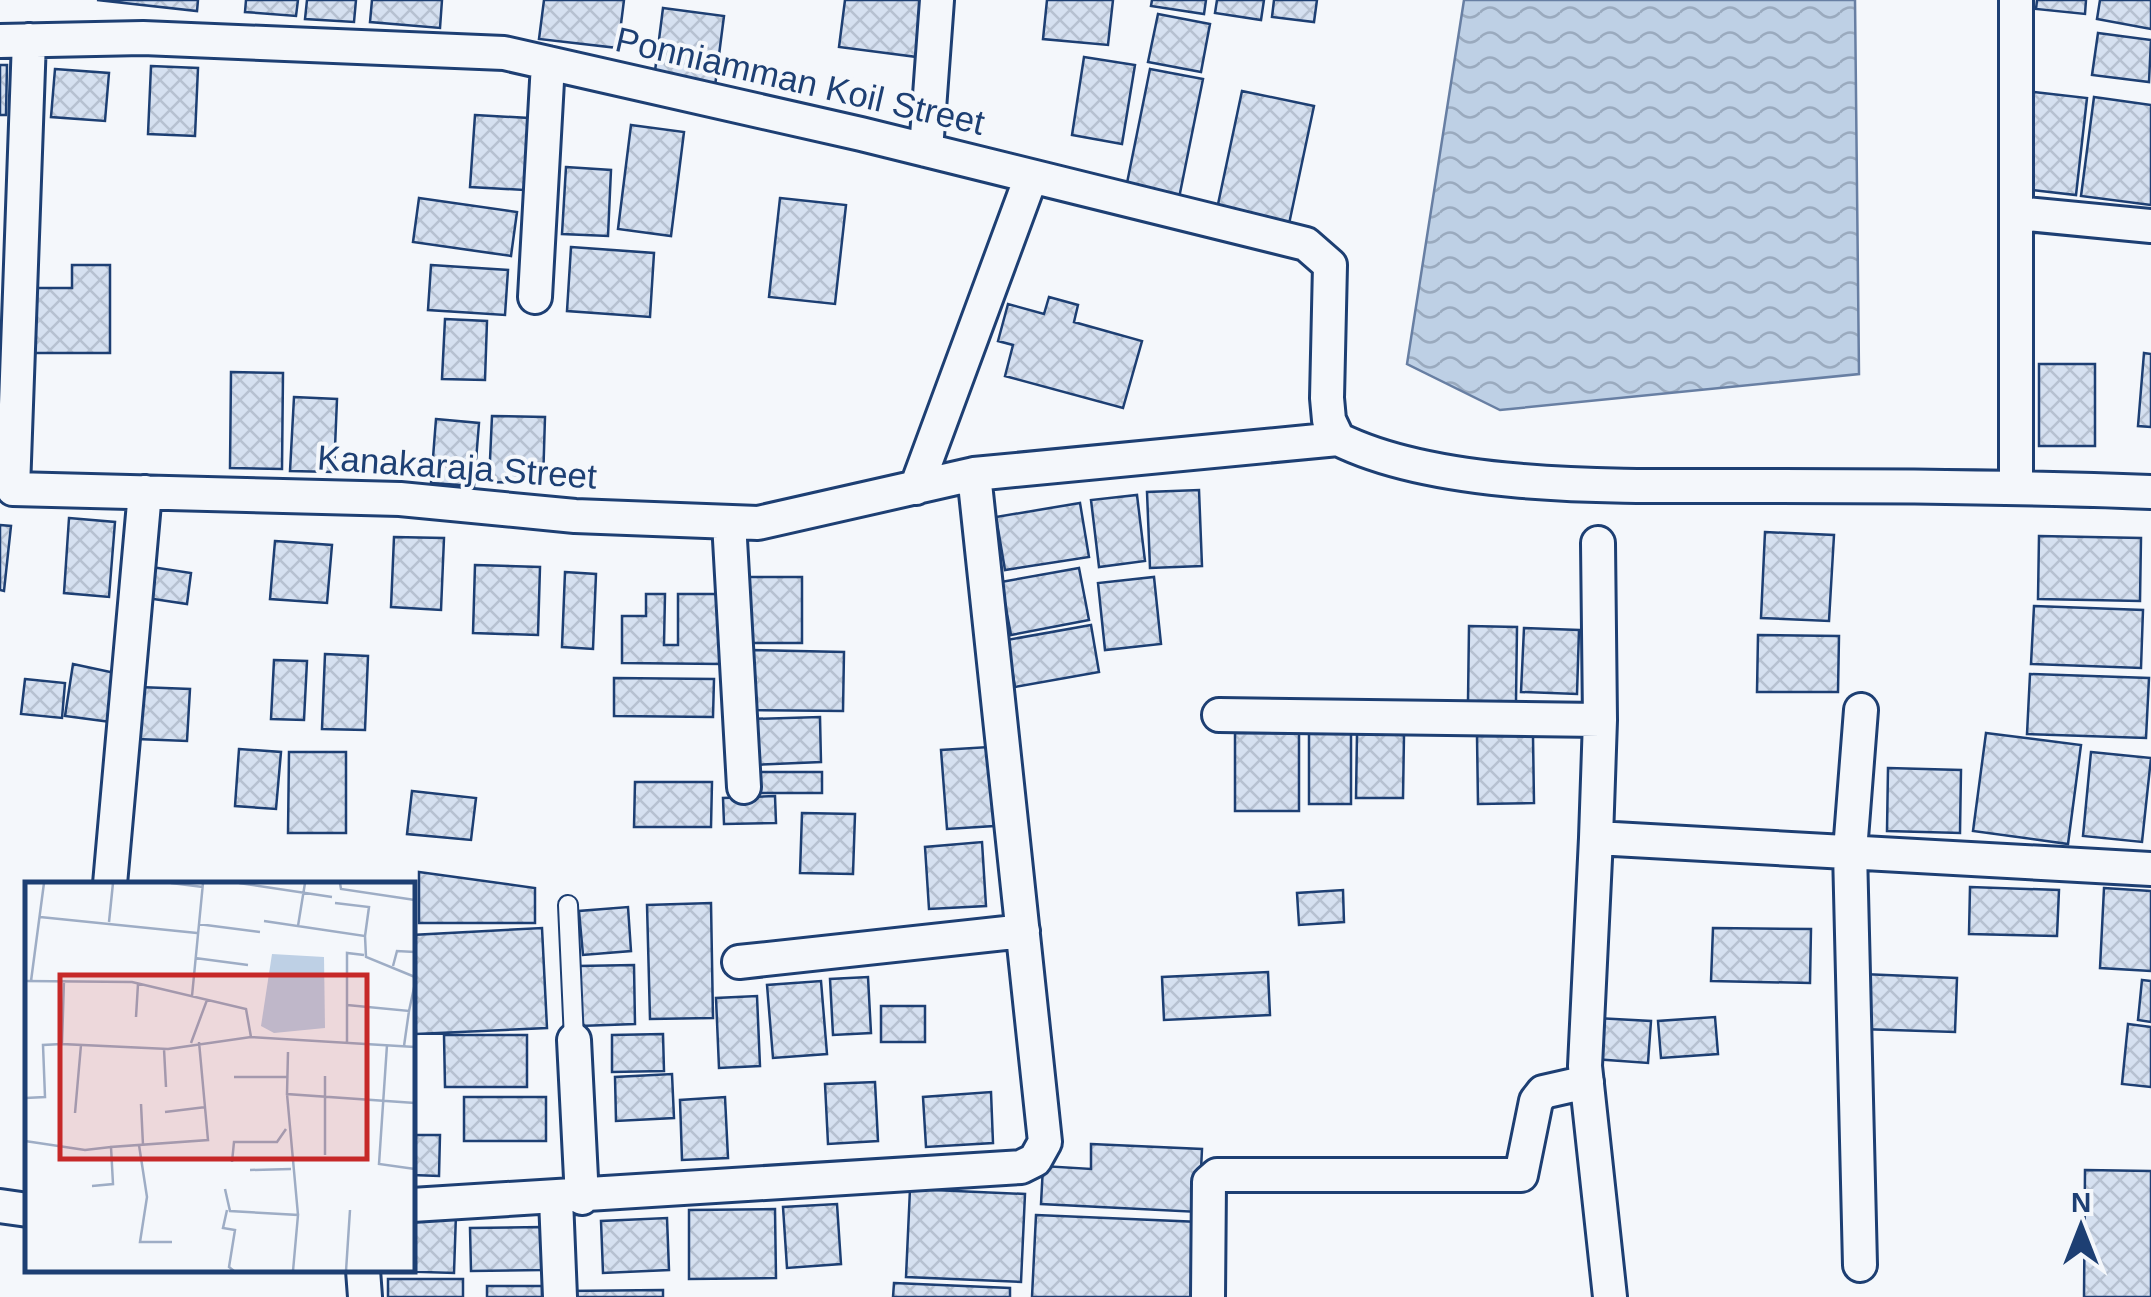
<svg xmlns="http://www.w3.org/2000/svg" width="2151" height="1297" font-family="Arial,sans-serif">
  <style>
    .water { fill: url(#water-waves); stroke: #687fa3; stroke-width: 2.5 }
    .building { fill: url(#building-cross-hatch); stroke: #1d3f73; stroke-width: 2.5 }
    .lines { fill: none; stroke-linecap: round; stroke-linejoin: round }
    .service-casing { stroke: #1d3f73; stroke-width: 22 }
    .minor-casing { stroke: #1d3f73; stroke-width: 38 }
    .service { stroke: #f4f7fb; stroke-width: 18 }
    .minor { stroke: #f4f7fb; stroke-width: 32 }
    .labels { text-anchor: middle; stroke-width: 8; stroke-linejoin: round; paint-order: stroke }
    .street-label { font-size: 35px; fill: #1d3f73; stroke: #f4f7fb }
    .inset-road { fill: none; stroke: #9eadc5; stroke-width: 2.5 }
    .view { fill: #c62828; fill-opacity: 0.15; stroke: #c62828; stroke-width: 5 }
    .inset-edge { fill: none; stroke: #1d3f73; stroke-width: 5 }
  </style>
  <defs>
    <pattern id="water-waves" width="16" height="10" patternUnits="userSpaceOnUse" patternTransform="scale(2.5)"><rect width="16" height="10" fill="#bed0e5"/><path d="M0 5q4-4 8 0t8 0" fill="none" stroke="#9aaabe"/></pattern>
    <pattern id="building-cross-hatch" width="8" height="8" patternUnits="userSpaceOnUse" patternTransform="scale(2.5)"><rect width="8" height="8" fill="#d5e0f0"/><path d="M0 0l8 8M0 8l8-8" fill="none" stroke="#b6c1d1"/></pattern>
  </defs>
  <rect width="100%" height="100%" fill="#f4f7fb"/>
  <!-- water -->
  <path class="water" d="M1464,0H1855L1859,374L1500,410L1407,364Z"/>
  <!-- building -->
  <path class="building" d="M97,0H198L197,11Z
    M246,0H298L296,16L245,12Z
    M307,0H356L354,22L305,19Z
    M372,0H442L440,28L370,22Z
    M544,0H624L618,48L539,39Z
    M845,0H924L917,57L839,47Z
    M1047,0H1113L1108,45L1043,39Z
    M1152,0H1206L1204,14L1151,6Z
    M1217,0H1264L1261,20L1215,13Z
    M1274,0H1317L1314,22L1272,17Z
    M2037,0H2086L2085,14L2036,9Z
    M2100,0H2151V29L2097,19Z
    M663,8L724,16L715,86L654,79Z
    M1158,14L1210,24L1201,72L1148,62Z
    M2098,33L2151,40L2149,82L2092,75Z
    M1084,57L1135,65L1122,144L1072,135Z
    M0,65H7L6,115H0Z
    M151,66L198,68L195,136L148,134Z
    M55,69L109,73L105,121L51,117Z
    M1150,69L1203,79L1179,198L1126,188Z
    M1242,91L1314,106L1289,224L1217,209Z
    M2034,92L2087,98L2076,195L2022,189Z
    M2094,97L2151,105V205L2081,196Z
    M475,115L529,118L524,190L470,187Z
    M631,125L684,132L671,236L618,229Z
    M566,167L611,170L608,236L562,234Z
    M419,198L517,212L511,256L413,242Z
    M780,198L846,205L835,304L769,297Z
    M571,247L654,253L650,317L567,311Z
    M72,265H110V353H23V288H72Z
    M431,265L508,270L505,315L428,310Z
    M1049,297L1078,305L1074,322L1142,341L1123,408L1005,376L1013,345L998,341L1008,304L1044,314Z
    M445,319L487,321L485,380L442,379Z
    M2144,353L2151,354V427L2138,426Z
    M2039,364H2095V446H2039Z
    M231,372L283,373L282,469L230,468Z
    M294,397L337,399L334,472L290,471Z
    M492,416L545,417L543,483L489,482Z
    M436,419L479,423L474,486L431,483Z
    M1199,490L1202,566L1150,568L1147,492Z
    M1137,495L1145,561L1099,567L1091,500Z
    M1080,503L1089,557L1005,570L996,517Z
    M69,518L115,522L109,597L64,593Z
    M0,525L11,526L4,591L0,590Z
    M1765,532L1834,535L1829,621L1761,618Z
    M2039,536L2141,538L2140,601L2038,599Z
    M394,537L444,538L441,610L391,607Z
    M275,541L332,545L327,603L270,599Z
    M475,565L540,567L538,635L473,633Z
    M145,566L191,573L187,604L140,597Z
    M1079,568L1089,620L1011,635L1001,582Z
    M565,572L596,574L593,649L562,647Z
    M744,577H802V643H744Z
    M1154,577L1161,644L1105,650L1098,583Z
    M646,594H665L664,645H678V594H723L722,664L622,663V616H646Z
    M2034,606L2143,610L2141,668L2031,664Z
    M1091,625L1099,672L1015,687L1007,640Z
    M1469,626L1517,627L1516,702H1468Z
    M1524,628L1579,630L1577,694L1521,692Z
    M1758,635L1839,636L1838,692H1757Z
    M749,650L844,652L843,711L748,710Z
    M325,654L368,656L365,730L322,729Z
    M274,660L307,661L304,720L271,719Z
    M73,664L115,673L111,722L65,716Z
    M2030,674L2149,678L2146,738L2027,734Z
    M614,678L714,679L713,717L614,716Z
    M25,679L65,683L62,718L21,714Z
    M139,687L190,689L187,741L137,739Z
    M820,717L821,762L751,765L749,719Z
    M1309,727H1351V804H1309Z
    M1235,733H1299V811H1235Z
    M1357,733L1404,735L1403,798H1356Z
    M1986,733L2081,745L2068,844L1973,831Z
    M1477,736H1533L1534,803L1478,804Z
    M989,747L994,826L947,829L941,750Z
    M239,749L281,752L276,809L235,806Z
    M289,752H346V833H288Z
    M2091,752L2151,758L2142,842L2083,836Z
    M1888,768L1961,770L1960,833L1887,831Z
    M759,772H822V793H759Z
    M635,782H712L711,827H634Z
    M412,791L476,798L471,840L407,834Z
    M775,796L776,823L724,824L723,798Z
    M802,813L855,814L853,874L800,873Z
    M982,842L986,906L929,909L925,847Z
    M419,872L535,888V923H419Z
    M1970,887L2059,890L2057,936L1969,934Z
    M2104,888L2151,891V971L2100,968Z
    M1343,890L1344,922L1299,925L1297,893Z
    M711,903L713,1018L650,1019L647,905Z
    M628,907L631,951L583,955L579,911Z
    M542,928L547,1028L416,1034L412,935Z
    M1713,928L1811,929L1810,983L1711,981Z
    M634,965L635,1024L580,1026L578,966Z
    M1268,972L1270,1015L1164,1020L1162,977Z
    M1862,974L1957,978L1955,1032L1860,1029Z
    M868,977L871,1033L833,1035L830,979Z
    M2142,980L2151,981V1022L2138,1020Z
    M821,981L827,1054L773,1058L767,985Z
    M757,996L760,1066L719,1068L716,998Z
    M881,1006H925V1042H881Z
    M1715,1017L1718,1054L1661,1058L1658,1021Z
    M1596,1018L1651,1021L1648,1063L1594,1059Z
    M2128,1024L2151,1027V1087L2122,1084Z
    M663,1034L664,1071L612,1072V1035Z
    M444,1035H527V1087H445Z
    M672,1074L674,1118L616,1121L615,1077Z
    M875,1082L878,1141L828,1144L825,1084Z
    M991,1092L993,1143L926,1147L923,1097Z
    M464,1097H546V1141H464Z
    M725,1097L728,1158L682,1160L680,1100Z
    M412,1135H440L439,1176L412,1175Z
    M1091,1144L1202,1149L1199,1212L1041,1204L1043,1166L1091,1169Z
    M2085,1170L2151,1171V1297H2084Z
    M910,1189L1025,1194L1021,1282L906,1277Z
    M837,1204L841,1264L787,1268L783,1207Z
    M775,1209L776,1278L689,1279V1210Z
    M412,1213L456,1214L454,1273L391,1271L412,1270Z
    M1036,1215L1200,1222L1197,1297H1032Z
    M667,1218L669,1270L603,1273L601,1221Z
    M542,1227V1270L471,1271L470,1228Z
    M388,1279H463V1297H388Z
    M894,1283L1010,1288V1297H893Z
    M487,1286H542V1297H487Z
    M663,1290V1297H564V1291Z"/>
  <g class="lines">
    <!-- service casing -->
    <g class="service-casing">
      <path id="service" d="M568,905L574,1040"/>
    </g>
    <!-- minor casing -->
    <g class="minor-casing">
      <path id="minor" d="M2016,0V485
        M29,40L13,489L400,499L575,516L758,523L974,474L1338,439
        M0,41L143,38L504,53L861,134L1306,244L1330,265L1327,398L1329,420L1338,439
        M926,150L937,0
        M2016,213L2151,226
        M535,297L548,63
        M1338,439C1451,495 1653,485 1780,486C1904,486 2027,487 2151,492
        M916,488L1031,177
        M729,522L744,787
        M1598,543L1600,720L1596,838L2151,869
        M1219,715L1600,720
        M1596,838L1585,1066L1610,1297
        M110,884L145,492
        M739,962L1023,931
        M574,1040L582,1198
        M556,1199L560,1297
        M412,1205L1021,1167L1035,1160L1045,1142L974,474
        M0,1206L28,1210
        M1860,1265L1850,851L1861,710
        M363,1270L365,1297
        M1208,1297L1209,1182L1217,1175H1521L1536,1101L1543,1092L1587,1082"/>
    </g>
    <!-- service -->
    <use href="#service" class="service"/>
    <!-- minor -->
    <use href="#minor" class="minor"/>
  </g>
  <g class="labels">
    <!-- street labels -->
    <g class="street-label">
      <text transform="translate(800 81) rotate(13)" y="12">Ponniamman Koil Street</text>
      <text transform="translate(457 467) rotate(4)" y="12">Kanakaraja Street</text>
    </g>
  </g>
  <!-- overview -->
  <g transform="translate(25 882)">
    <rect width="390" height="390" fill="#f4f7fb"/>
    <path d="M247,72L299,75L300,146L249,151L236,144Z" fill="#bed0e5"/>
    <path class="inset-road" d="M146,1L178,5M214,1L307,15M315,1L316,7L390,18M310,21L344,25L340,54M15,35L172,51M239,39L340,54L341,75L390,95M84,40L88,1M173,42L235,50M273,44L280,1M170,76L223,83M368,84L372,69L390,70M39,98L37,162L143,167L226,155L390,165M0,99L107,100L221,127L226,155M6,99L19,1M167,114L178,1M322,123L384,129L390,101M111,135L113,102M166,161L182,118M322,162V71L339,73M362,163L354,282L390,287M379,164L384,129M139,167L141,205M263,170L262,212L390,221M209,195H263M262,212L273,333M0,216L20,215L18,163L37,162M116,222L118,263M140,230L181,225M50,231L56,163M0,259L60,268L86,265M114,263L122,315L115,360H147M300,273V194M207,280L209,260H252L261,247M225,288L266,287M67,304L88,302L86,265L183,258L174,160M200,307L205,329L273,333L268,389M202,328L198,346L210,348L204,385L209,389M321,389L325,328"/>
    <path class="view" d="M35,93H342V277H35Z"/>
    <rect width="390" height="390" class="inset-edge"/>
  </g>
  <!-- north arrow -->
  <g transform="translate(2081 1227)" stroke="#f4f7fb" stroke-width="8" paint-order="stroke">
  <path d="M0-8L18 38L0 25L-18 38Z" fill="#1d3f73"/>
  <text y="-15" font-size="28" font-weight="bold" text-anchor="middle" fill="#1d3f73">N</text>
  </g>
</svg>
